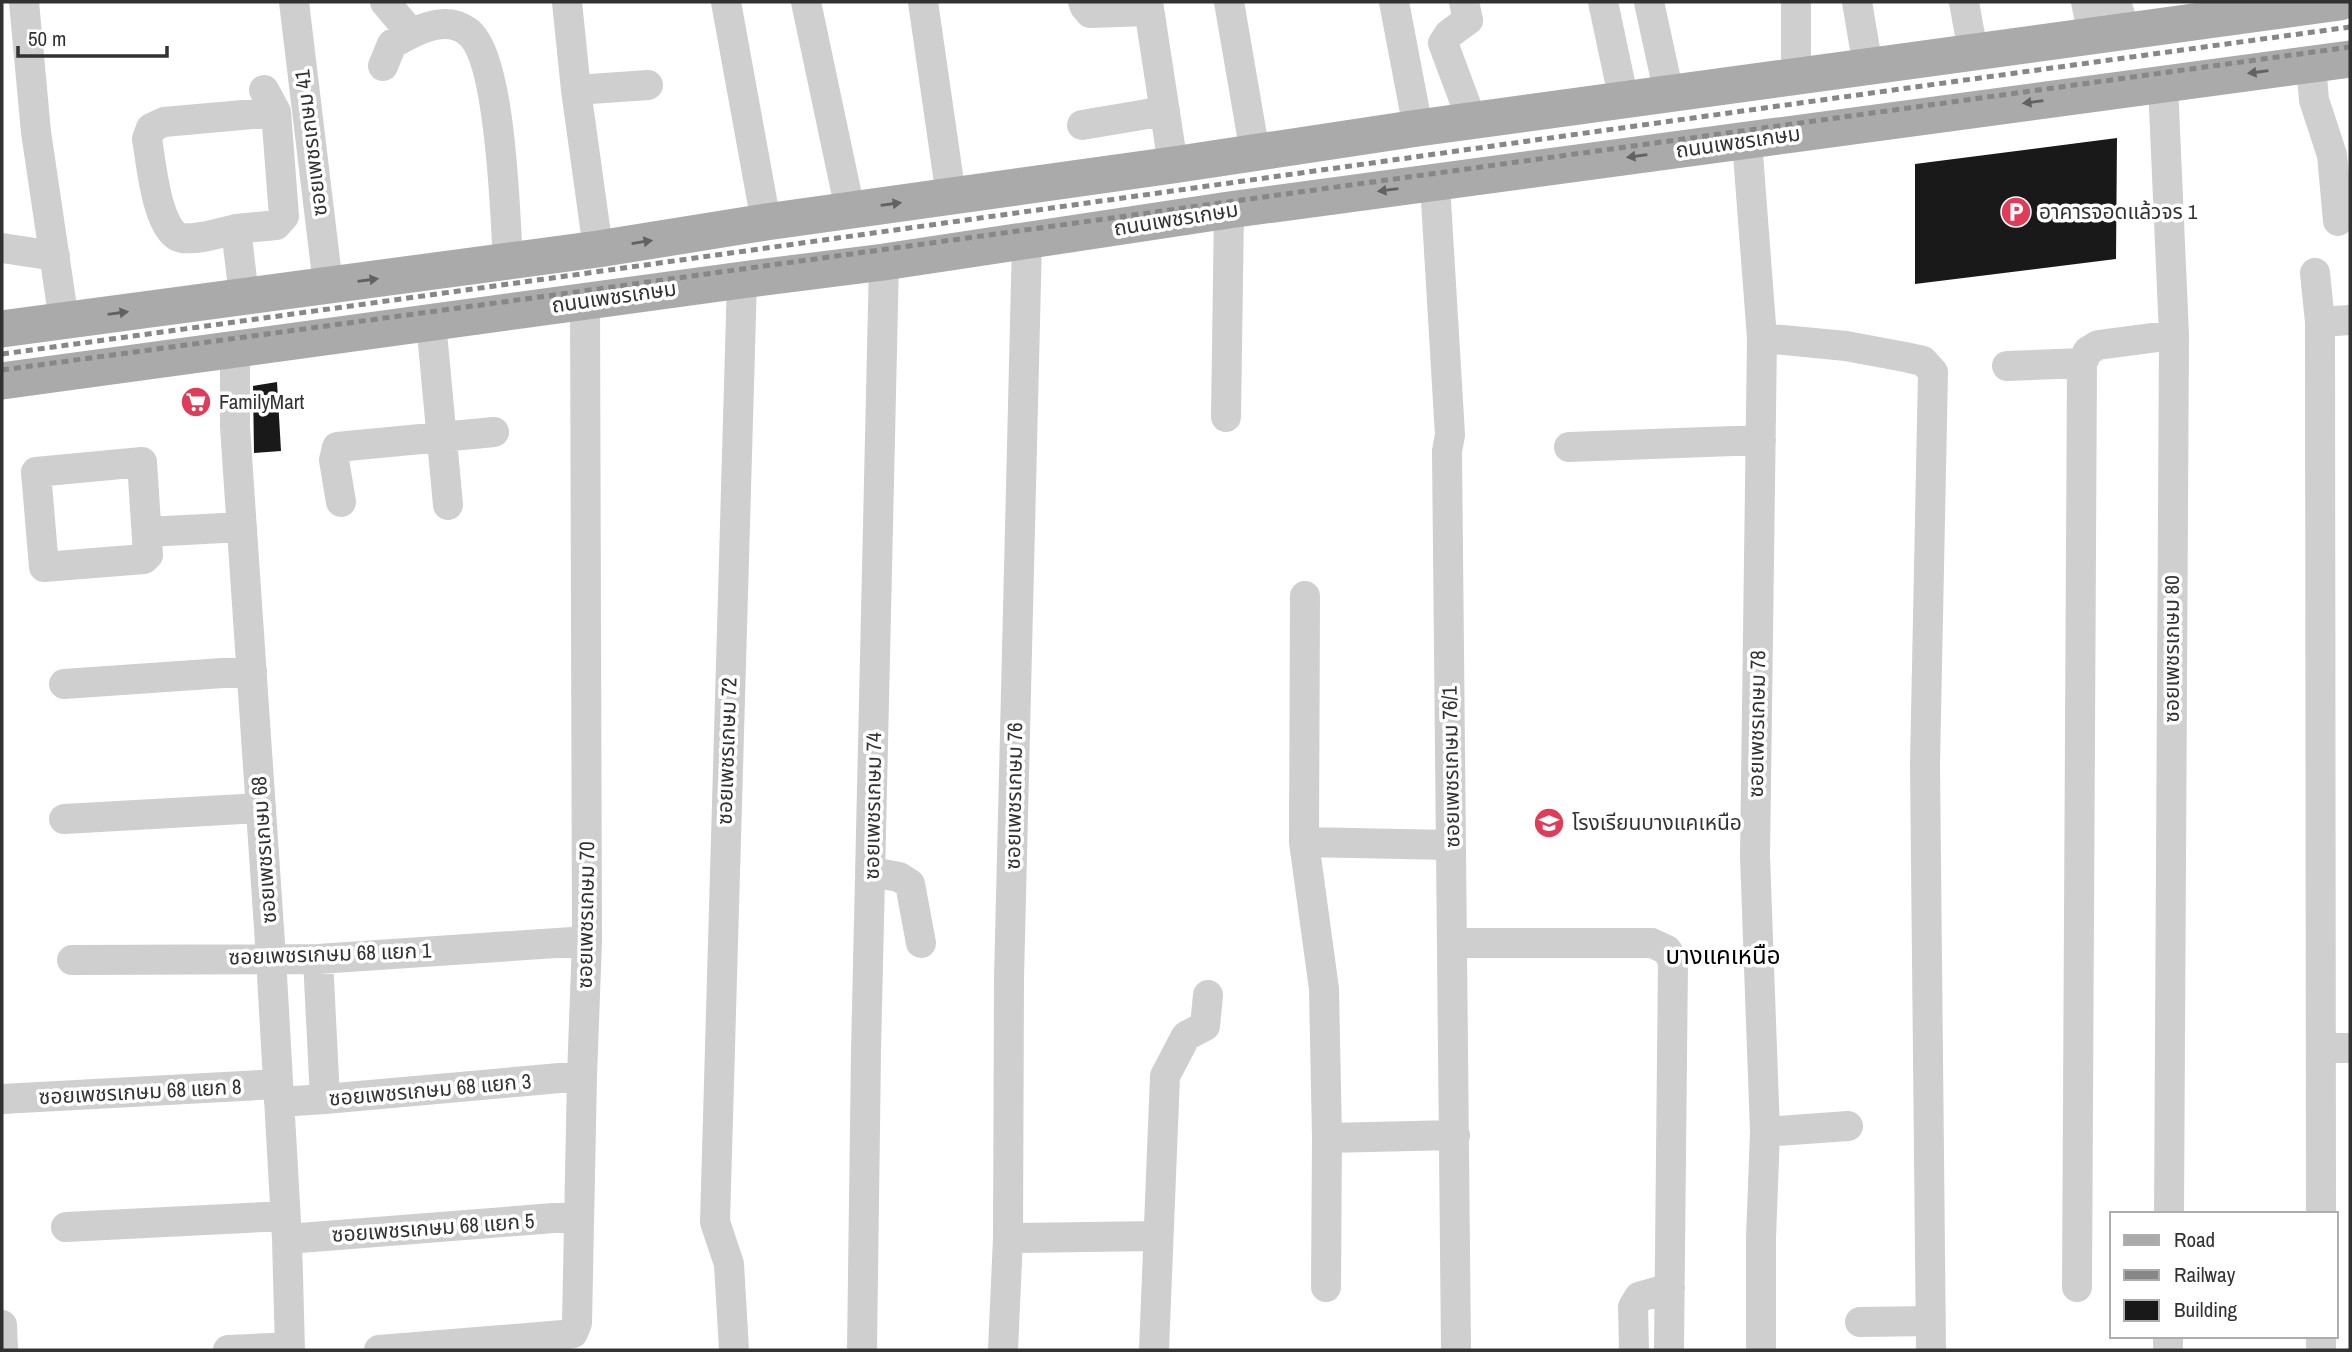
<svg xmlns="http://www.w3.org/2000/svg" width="2352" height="1352" font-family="'Archivo Narrow','Noto Sans Thai',sans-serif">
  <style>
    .building { fill: #191919 }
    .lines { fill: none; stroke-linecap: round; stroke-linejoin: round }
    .minor { stroke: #cfcfcf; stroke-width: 30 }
    .major { stroke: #aaa; stroke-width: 37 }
    .rail { stroke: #878787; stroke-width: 5; stroke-dasharray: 7 5; stroke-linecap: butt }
    .oneway { fill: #626262 }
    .labels { text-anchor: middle; stroke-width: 7; stroke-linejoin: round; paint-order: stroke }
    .street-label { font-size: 21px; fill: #323232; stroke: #fff }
    .poi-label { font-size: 21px; fill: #323232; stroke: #fff; text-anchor: start }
    .quarter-label { font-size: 24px; fill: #000; stroke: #fff }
  </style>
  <rect width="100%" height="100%" fill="#fff"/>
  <!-- building -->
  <path class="building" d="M2117,138L2116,259L1915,284V164Z
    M277,382L281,451L254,453L253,386Z"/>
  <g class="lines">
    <!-- minor -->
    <path class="minor" d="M24,2L36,132L64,321
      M294,2L328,285
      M385,2L411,33
      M567,2L576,90L598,249
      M726,2L766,222
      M806,2L850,210
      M923,2L951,196
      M1083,2L1085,7L1090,13L1149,11
      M1148,2L1173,165
      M1229,2L1255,153
      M1394,2L1418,128
      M1464,2L1468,20L1449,34L1443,43L1472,121
      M1603,2L1624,101
      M1649,2L1669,94
      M1796,2V76
      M1857,2L1868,67
      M1964,2L1973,52
      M2086,2L2093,36
      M2116,2L2125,31
      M2311,65L2314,100L2332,155L2338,221
      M383,66L392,44C413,32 443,14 467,31C502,56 505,217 508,261
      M2163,84L2174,335L2169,1214
      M576,90L648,85
      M1082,125L1165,111
      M1747,141L1762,338L1755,856L1765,1132L1761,1238V1350
      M1435,184L1450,435L1447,451L1456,1350
      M236,229C220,233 199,240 182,238C157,234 151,161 147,139L151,128L164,122L276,112
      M2,248L55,256
      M2315,273L2320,322L2321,1214
      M244,296L236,229L276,225L284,216L276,112L264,90
      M431,322L448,505
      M2320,322L2350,320
      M1762,338L1846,346L1905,357L1923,361L1933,372L1925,764L1931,1350
      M235,349V427L271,958L287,1239L290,1350
      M2007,366L2082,363
      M1226,417L1229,210
      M1569,447L1761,440
      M142,462L148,555L144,559L44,567L36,472Z
      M341,502L334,460L337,447L494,432
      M147,532L242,527
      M1305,596L1304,842L1324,989L1327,1138L1326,1287
      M64,684L252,671
      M64,819L261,808
      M1304,842L1451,845
      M872,872L899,877L910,884L921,943
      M1453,943H1652L1667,950L1673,961L1669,1350
      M318,959L325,1099
      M72,960L318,959L587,941
      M2322,1048H2350
      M2,1099L278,1084
      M279,1102L325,1099L582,1076
      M1765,1132L1848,1126
      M1327,1138L1455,1135
      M66,1227L285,1216
      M1008,1238L1158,1236
      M287,1239L579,1216
      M2077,1287L2082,363L2088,351L2098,345L2174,335
      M1860,1322L1930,1321
      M2,1325L3,1350
      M2321,1336V1350
      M228,1350L290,1347
      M379,1350L563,1335L573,1333L577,1323L582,1076L587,941L585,302
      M734,1350L729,1264L715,1222L742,280
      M862,1350L866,1052L884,262
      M1003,1350L1008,1238L1009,979L1027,241
      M1154,1350L1165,1076L1186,1036L1205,1026L1208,995
      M1634,1350L1633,1307L1639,1297L1670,1288
      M2168,1350V1336"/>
    <!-- major -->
    <path class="major" d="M2,329L598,249L766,222L1173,165L1418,128L2340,2
      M2,381L742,280L884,262L1229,210L2350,59"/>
    <!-- rail -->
    <path class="rail" d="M2,354C785,247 1567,134 2350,27
      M2,370L547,296L2350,47"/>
  </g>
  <!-- one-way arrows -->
  <defs><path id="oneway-solid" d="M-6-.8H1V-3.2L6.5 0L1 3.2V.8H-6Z" transform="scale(1.75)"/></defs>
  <g class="oneway">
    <use href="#oneway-solid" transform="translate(2258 72) rotate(172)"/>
    <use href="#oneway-solid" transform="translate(2033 102) rotate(172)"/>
    <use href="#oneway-solid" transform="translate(1637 156) rotate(172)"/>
    <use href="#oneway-solid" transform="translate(1388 190) rotate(173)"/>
    <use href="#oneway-solid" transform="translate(891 204) rotate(-8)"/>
    <use href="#oneway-solid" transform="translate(642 242) rotate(-9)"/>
    <use href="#oneway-solid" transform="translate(368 280) rotate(-8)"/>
    <use href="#oneway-solid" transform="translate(118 313) rotate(-8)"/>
  </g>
  <!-- icons -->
  <defs>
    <g id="parking-disc" transform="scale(1.575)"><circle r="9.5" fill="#e13b5a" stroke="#fff"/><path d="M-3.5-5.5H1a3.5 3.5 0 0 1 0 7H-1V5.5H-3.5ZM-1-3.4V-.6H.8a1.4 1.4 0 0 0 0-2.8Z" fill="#fff"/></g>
    <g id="supermarket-disc" transform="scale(1.575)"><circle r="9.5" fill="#e13b5a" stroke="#fff"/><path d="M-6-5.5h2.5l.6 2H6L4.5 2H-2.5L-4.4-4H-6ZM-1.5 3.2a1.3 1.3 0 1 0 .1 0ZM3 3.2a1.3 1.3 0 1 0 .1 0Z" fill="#fff"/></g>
    <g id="school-disc" transform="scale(1.575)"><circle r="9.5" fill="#e13b5a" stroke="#fff"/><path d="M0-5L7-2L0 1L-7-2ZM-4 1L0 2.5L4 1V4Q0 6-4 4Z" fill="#fff"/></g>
  </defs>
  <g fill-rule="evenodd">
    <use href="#parking-disc" x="2016" y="212"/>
    <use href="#supermarket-disc" x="196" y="402"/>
    <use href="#school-disc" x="1549" y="823"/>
  </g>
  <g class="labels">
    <!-- street labels -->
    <g class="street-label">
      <text transform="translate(1738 142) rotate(-8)" y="7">ถนนเพชรเกษม</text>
      <text transform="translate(311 143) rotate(-97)" y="7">ซอยเพชรเกษม 41</text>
      <text transform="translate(1176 219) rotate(-9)" y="7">ถนนเพชรเกษม</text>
      <text transform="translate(614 297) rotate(-8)" y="7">ถนนเพชรเกษม</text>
      <text transform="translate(2172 649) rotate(-90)" y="7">ซอยเพชรเกษม 80</text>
      <text transform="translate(1757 724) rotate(-89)" y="7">ซอยเพชรเกษม 78</text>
      <text transform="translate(727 751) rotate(-88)" y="7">ซอยเพชรเกษม 72</text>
      <text transform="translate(1451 767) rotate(-91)" y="7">ซอยเพชรเกษม 76/1</text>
      <text transform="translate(1014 796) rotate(-89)" y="7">ซอยเพชรเกษม 76</text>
      <text transform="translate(873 806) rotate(-89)" y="7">ซอยเพชรเกษม 74</text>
      <text transform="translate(264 850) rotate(-94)" y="7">ซอยเพชรเกษม 68</text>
      <text transform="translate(586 915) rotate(-89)" y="7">ซอยเพชรเกษม 70</text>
      <text transform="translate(330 954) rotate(-2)" y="7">ซอยเพชรเกษม 68 แยก 1</text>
      <text transform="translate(430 1090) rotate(-5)" y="7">ซอยเพชรเกษม 68 แยก 3</text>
      <text transform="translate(140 1092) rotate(-3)" y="7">ซอยเพชรเกษม 68 แยก 8</text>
      <text transform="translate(433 1228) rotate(-4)" y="7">ซอยเพชรเกษม 68 แยก 5</text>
    </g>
    <!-- poi labels -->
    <g class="poi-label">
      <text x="2039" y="219">อาคารจอดแล้วจร 1</text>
      <text x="219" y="409">FamilyMart</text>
      <text x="1572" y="830">โรงเรียนบางแคเหนือ</text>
    </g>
    <!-- quarter labels -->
    <g class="quarter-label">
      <text x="1723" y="964">บางแคเหนือ</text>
    </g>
  </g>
  <!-- border -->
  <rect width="2352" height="1352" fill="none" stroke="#323232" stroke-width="7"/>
  <!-- legend -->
  <rect x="2110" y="1212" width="228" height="126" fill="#ffffff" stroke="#adadad" stroke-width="2"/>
  <rect x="2124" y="1235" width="35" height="10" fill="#aaaaaa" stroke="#adadad" stroke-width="2"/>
  <text x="2174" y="1247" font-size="21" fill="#323232">Road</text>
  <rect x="2124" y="1270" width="35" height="10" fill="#878787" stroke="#adadad" stroke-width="2"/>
  <text x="2174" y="1282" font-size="21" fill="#323232">Railway</text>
  <rect x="2124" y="1300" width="35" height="21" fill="#191919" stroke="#adadad" stroke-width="2"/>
  <text x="2174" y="1317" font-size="21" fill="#323232">Building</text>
  <!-- scale -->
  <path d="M18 46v10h149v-10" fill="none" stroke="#323232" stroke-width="3.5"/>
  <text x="28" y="46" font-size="21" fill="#323232" stroke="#ffffff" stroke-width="5" paint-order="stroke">50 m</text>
</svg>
